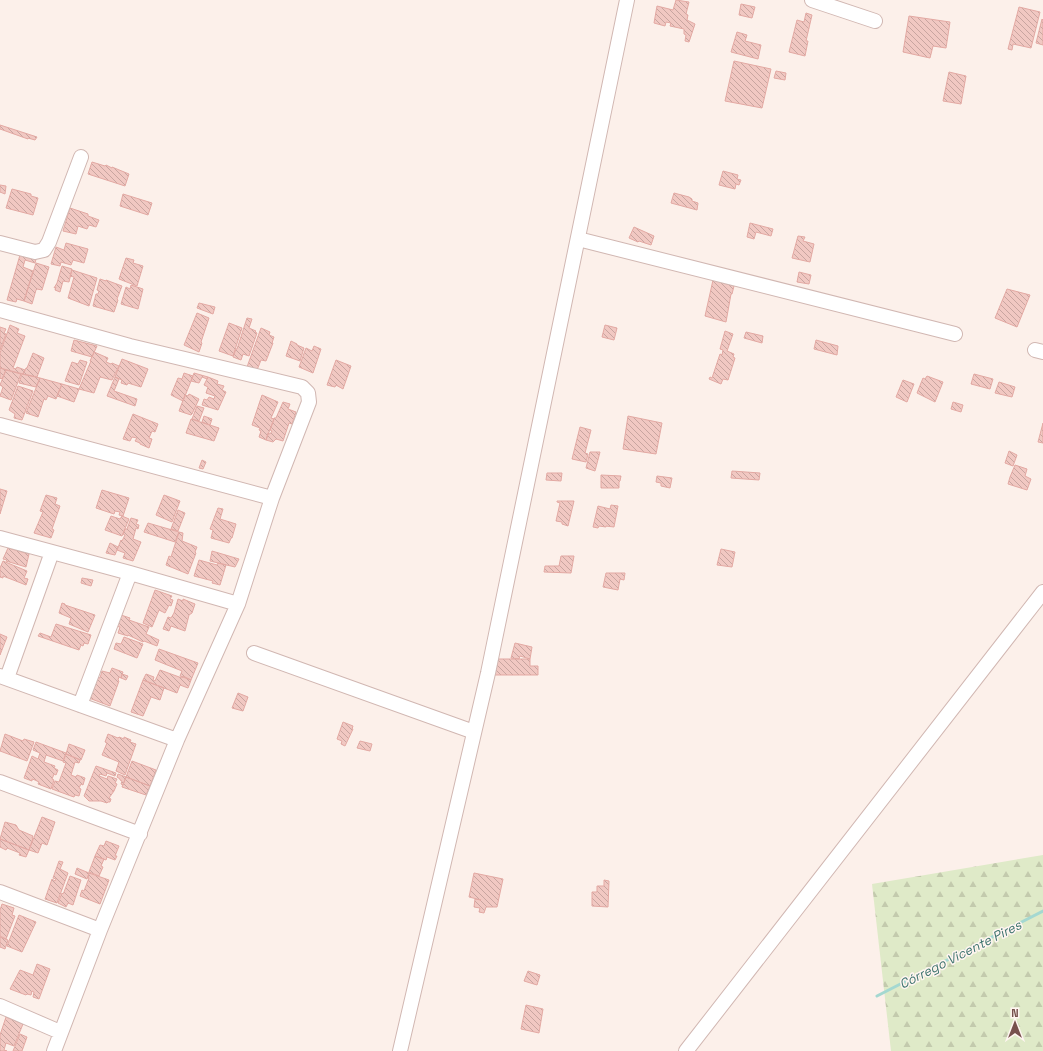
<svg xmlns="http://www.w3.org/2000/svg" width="1043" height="1051" font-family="'Space Grotesk',sans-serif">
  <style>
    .forest { fill: url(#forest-firs) }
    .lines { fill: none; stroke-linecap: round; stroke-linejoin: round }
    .stream { stroke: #a4d8d1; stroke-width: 3 }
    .building { fill: url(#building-back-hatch); stroke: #e3a9a3 }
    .minor-casing { stroke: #d1b7b2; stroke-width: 16 }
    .minor { stroke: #fff; stroke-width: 14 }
    .labels { text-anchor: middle; stroke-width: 3; stroke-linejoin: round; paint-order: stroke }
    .water-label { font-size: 13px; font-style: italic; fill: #3d746e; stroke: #fff5f1 }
  </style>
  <defs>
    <pattern id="forest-firs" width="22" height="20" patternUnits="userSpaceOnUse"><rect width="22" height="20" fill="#dfeac8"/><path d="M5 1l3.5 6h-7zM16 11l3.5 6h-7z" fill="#c3caad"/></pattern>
    <pattern id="building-back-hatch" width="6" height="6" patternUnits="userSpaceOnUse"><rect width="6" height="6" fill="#f1c8c2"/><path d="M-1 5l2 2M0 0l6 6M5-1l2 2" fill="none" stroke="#c8a5a0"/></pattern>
  </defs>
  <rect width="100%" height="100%" fill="#fcf0ea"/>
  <!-- forest -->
  <path class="forest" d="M1043,855V1051H891L872,884Z"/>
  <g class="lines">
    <!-- stream -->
    <path class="stream" d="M877,996L1043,911"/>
  </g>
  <!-- building -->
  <path class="building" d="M676,0L689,2L686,14L688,15L687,20L695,24L689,42L685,41L686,35L684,34V29L670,26L671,23L666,22L665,26L654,23L657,6L673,10Z
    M741,4L755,7L752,18L739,15Z
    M1019,7L1040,12L1031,48L1013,44L1012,50L1008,49Z
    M806,13L812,15L806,41H808L805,56L789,52L797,20L804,22Z
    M909,16L950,22L946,48L933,46L930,58L903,52Z
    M1042,19L1043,20V45L1036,43Z
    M737,32L747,35L745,41L761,45L758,59L731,52Z
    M734,61L771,69L762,108L725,101Z
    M776,71L786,73L785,80L774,78Z
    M949,72L966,76L961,104L943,101Z
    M0,125L37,137L35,140L28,138V139L0,129Z
    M92,162L105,166L106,165L112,168V167L129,174L125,186L88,174Z
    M723,171L738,175L737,179L741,180L739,185L736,184L735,189L719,185Z
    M0,185L6,186L5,194L0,192Z
    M12,189L31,194V196L38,198L33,215L6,208Z
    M674,193L689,197L692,199V201L698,203L697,210L671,203Z
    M123,194L152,203L148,215L120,206Z
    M70,208L88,214V216L99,220L96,227L89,225L87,229L78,226L76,234L63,231Z
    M750,223L773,229L771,236L756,232L754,239L747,237Z
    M634,227L654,236L651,245L639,241L638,242L629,238Z
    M798,236L805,237L803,241L814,244L810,262L792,258Z
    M66,243L88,249L84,263L73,260L71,265L61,262L60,266L51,264L56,247L64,250Z
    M20,255L36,259L35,263L25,260L23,267L33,271L24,301L17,299L16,302L7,300Z
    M126,258L134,260L133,263L143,266L137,286L119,279Z
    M36,263L49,267L42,290L37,289L36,290L32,304L24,301Z
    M62,266L72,269L69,282L63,281L60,292L55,290L56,287L54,288L57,283Z
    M72,270L97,278L89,306L68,298L74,277L70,276Z
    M799,272L811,275L809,284L797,282Z
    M100,279L106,281V280L122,286L117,299L118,300L114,312L93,306L96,294H98L99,291L97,290Z
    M713,280L734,286L732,294H731L726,322L705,316Z
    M131,285L143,289L138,309L121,304L126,287L130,289Z
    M1007,289L1030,295L1017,327L995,318Z
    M199,303L215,307L213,314L197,308Z
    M197,313L209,318L201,342L202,343L199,352L184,345Z
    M247,318L252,319L249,328L256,331L255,332L257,333L249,356L243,354L241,360L233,357L236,349H237Z
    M229,323L242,328L233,356L219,351Z
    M10,325L19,329L17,333L25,336L13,368L16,369L17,367L25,370L23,374L0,368V353Z
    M605,325L617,328L614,340L602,337Z
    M0,327L6,329L4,333L6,334L0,350Z
    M261,328L270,332L269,335L274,337L272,343H273L266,361L261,360L257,370L247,367Z
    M725,331L733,334L727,351L734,354L733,357L735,358L728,380L723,379L721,384L709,379L710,377L712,378L720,354L722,355L723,350L720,349Z
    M746,332L763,336L762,343L744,338Z
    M74,340L97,346L92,357L71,351Z
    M816,340L838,346L837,355L814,349Z
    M291,341L297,344V345L304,348L300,361L286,356Z
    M314,346L321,349L313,373L299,367L306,348L312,351Z
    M94,352L108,358L106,362L111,364L112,363L119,366L112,380L100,377L94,393L79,389L91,361H90Z
    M33,353L44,358L37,377L23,374L26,368H27Z
    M122,359L148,369L141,387L128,383L127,385L121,383L122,380L115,377Z
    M80,360L87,362L79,385L65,381L72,362L78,364Z
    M336,360L351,366L343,389L336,385L335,387L327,385Z
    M0,368L6,370L2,379L1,378L0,379Z
    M6,370L21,374L11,400L0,396L3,387L0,385Z
    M184,373L193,376L183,401L171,395L178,378L182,379Z
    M194,373L208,377L207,379L202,377L199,383L191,381Z
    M22,374L40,378L36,387L19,383Z
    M974,374L993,379L990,389L971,384Z
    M927,376L943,382L935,402L917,393L923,378L925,379Z
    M115,377L119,379L114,391L137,399L135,406L107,396Z
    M208,377L218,381L217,384L224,386L222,390L226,392L218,410L202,405L204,399L207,400L209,397L214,399L215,396L206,393L208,387L204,385Z
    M40,378L62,384L56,399L48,396L46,400L44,399L38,417L26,413Z
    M903,380L914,384L907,402L896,397Z
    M999,382L1015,387L1012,397L995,393Z
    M62,384L79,389L74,402L57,396Z
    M18,386L33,391L22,420L14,418L15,414L9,410Z
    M189,394L199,399L192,414L191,415L179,411L185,395L188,396Z
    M262,395L278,402L271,418L274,419L266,440L259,437L261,431L259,430L260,428L252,425Z
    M283,402L290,404L288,409L296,412L292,424L289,423L283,441L276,439L273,442L266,440L268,433L270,434L272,431L270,430L274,419V418H276Z
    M953,402L963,405L961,412L951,409Z
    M197,406L204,408L199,421L192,419Z
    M133,414L158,424L155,432L152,431L149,438L152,439L149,448L140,444V443L135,441L137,438L132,437L130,441L123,439Z
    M204,416L212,419L210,425L202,422Z
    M628,416L662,423L656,454L623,449Z
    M191,419L219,428L214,441L186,433Z
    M1043,423V443L1038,442Z
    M580,427L591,430L585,453L588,454L586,462L572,459Z
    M1009,451L1017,455L1013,466L1005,463Z
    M590,452H600L595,471L586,468Z
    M202,460L206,462L203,469L199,468Z
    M1015,465L1027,469L1025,476L1031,479L1027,490L1008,484L1010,477Z
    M732,471L760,473L759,480L731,478Z
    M547,473H562L561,481L546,480Z
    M601,475L621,476L620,481L619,482V488H601Z
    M657,476L672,478L670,488L661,486V483L656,482Z
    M0,489L7,491L0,514Z
    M102,490L129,498L123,516L119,515L120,512L115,511L114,514L96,508Z
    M46,495L57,498L55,504L60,506L52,529L54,530L51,538L34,533L43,512L40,511Z
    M164,495L180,501L172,522L156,515Z
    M557,501H574L568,526L562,524V522L556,521L560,503L557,502Z
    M611,505L618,506L614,527L606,526V527L599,526L598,528L593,527L598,506L610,509Z
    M218,508L223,509L220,519L236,524L232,538H231L229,543L211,538L213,530L210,529Z
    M178,510L185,513L178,531L171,529Z
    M111,516L120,519L122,516L129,519L122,536L105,530Z
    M131,518L138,520L136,524L139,525L138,529L136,528L133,539L141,542L133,561L123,558L125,553L117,550L121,540L122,541L125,535L123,534L125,529H127Z
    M148,523L179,532L175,542L144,532Z
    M179,532L183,533L182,541L197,547L195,552L196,553L188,574L166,565L169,556L171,557Z
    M110,543L118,547L115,555L106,553Z
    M8,548L29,554L26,567L6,561L7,560L3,559Z
    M721,549L735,552L732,567L717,565Z
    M212,551L239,559L235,567L210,561Z
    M561,556H574L571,573L544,572L545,566H559Z
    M199,560L217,565L218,563L226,565L220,585L212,583L213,581L194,576Z
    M3,561L27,571L24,578L28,579L26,585L3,576V578L0,577V568Z
    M606,573H625L624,580L620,579L618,590L603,587Z
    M82,578L93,580L91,586L81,583Z
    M155,590L172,596L170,599L173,600L171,606L169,605L165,613L159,610L152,627L143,623Z
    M178,599L183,601V599L195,604L192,613L189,615L185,631L171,626L169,631L163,629L168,617L171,618L174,613Z
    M62,603L65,604V605L95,615L88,632L69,624L71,618L59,613Z
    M121,615L130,618L129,620L149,627L146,634L159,640L157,646L144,641L143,642L128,635V636L118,633L120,627L116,626Z
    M56,624L91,635L88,644L84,643L83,646L81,645L79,650L38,636L40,633L51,637Z
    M0,634L7,637L0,655Z
    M124,637L143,644L137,658L114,649L116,643L121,644Z
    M515,643L532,647L530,659L520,656L519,659L511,658Z
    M159,649L198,663L191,680L180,676L182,671L155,660Z
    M495,659H530V666H538V675H492Z
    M112,668L123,672L121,678L119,677L118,680L119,681L110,706L89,698L97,677L100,678L102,671L110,673Z
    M160,670L182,678L183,676L191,680L188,688L180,685L177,693L143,680L146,674L154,677L153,680L155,681Z
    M122,674L128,676L126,680L121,678Z
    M143,680L164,688L160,700L151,697L143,716L131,712Z
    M238,693L248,697L243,711L232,708Z
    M343,722L353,726L352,729H353L345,746L341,744L342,741L337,739Z
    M5,734L23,741L24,739L34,742L27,761L0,751Z
    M108,734L118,738L119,737L124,739V737L131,740L130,742L136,744L125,775L116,771L119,762L102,755L107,743L105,742Z
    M360,741L372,744L370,751L357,748Z
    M36,742L66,753L63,761L46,755L44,762L55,766L54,768L58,770L56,775L54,774L52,779L54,780L51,789L38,784L39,782L35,780L32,779V781L24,778L32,756L38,759L40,753L33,750Z
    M69,744L85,750L81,760L66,754Z
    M66,754L80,760L79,763L75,762L71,775L76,777L77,775L85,778L83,785L81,784L79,788L81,789L79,796L75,795L74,797L71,796L52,789L55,781L59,782L66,763L63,762Z
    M132,761L156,770L150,786L126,777Z
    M96,766L116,773L115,776L107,773L106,776L100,774L99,776L107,779L108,776L117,779L115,783L117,784L114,791H112H114L109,798L111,799L110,802H108L107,803L101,801H89L84,796Z
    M118,774L126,777L123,785L121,784L122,781L120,780V779L117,777Z
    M126,777L150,786L146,795L122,787Z
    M42,817L55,822L47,845L42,843L38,853L29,850Z
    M5,822L16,825L19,830L33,836L32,838H33L29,850L0,839Z
    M0,839L29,850L26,857L19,855L20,853L7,848L6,850L0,847Z
    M106,841L119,846L115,856H117L115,860L107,857L106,860L95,856L100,845L104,846Z
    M95,856L104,859L101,866L103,867L99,876L89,872Z
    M59,861L63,862L60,869L68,873L57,903L45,899L52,879L55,881L56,879L53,878Z
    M77,868L89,873L87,879L75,874Z
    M89,873L109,880L100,904L80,896L82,890L84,891L89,878H88Z
    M474,873L503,879L497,907H486L484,913L479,912L480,908L474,907L475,899L481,900L469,897Z
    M70,876L81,880L73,905L68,903L66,907L58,903L62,893L63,894L64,892Z
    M604,880L609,881L608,907L592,906V892H597V886H604Z
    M2,904L14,908L12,915L15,916L6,939L0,936V910Z
    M19,915L36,922L22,952L7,946Z
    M0,937L8,940L5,949L0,947Z
    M37,964L50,969L39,999L33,997L34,992L32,991L31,995L27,994L26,995L10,989L20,970L33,975Z
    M528,971L540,975L537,985L524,981Z
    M526,1005L543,1009L539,1033L521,1029Z
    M6,1017L23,1024L14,1046L6,1043L4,1050L7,1051H0V1035Z
    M20,1034L27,1037L22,1051H13Z"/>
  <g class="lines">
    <!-- minor casing -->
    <g class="minor-casing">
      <path id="minor" d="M812,0L875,21
        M578,239L955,334
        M0,243L35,252L44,250L49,242L81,157
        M0,310L130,346L302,387L308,393L309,402L272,498L238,604L177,740L100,930L54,1051
        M1035,350L1043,352
        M0,425L272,498
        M0,538L130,573L238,604
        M254,653L474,732
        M0,676L177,740
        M7,678L52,552
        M80,705L130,573
        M0,782L140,834
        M0,892L100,930
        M0,1006L60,1032
        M400,1051L488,673L627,0
        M686,1051L1043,592"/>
    </g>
    <!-- minor -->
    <use href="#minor" class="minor"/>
  </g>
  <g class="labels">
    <!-- water labels -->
    <g class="water-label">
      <text transform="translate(960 954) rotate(-27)" y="5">Córrego Vicente Pires</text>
    </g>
  </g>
  <!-- north arrow -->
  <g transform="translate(1015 1023)" stroke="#fff5f1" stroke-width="3" paint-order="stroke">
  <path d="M0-3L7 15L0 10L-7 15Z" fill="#77504d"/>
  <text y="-6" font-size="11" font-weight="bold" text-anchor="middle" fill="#77504d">N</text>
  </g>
</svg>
